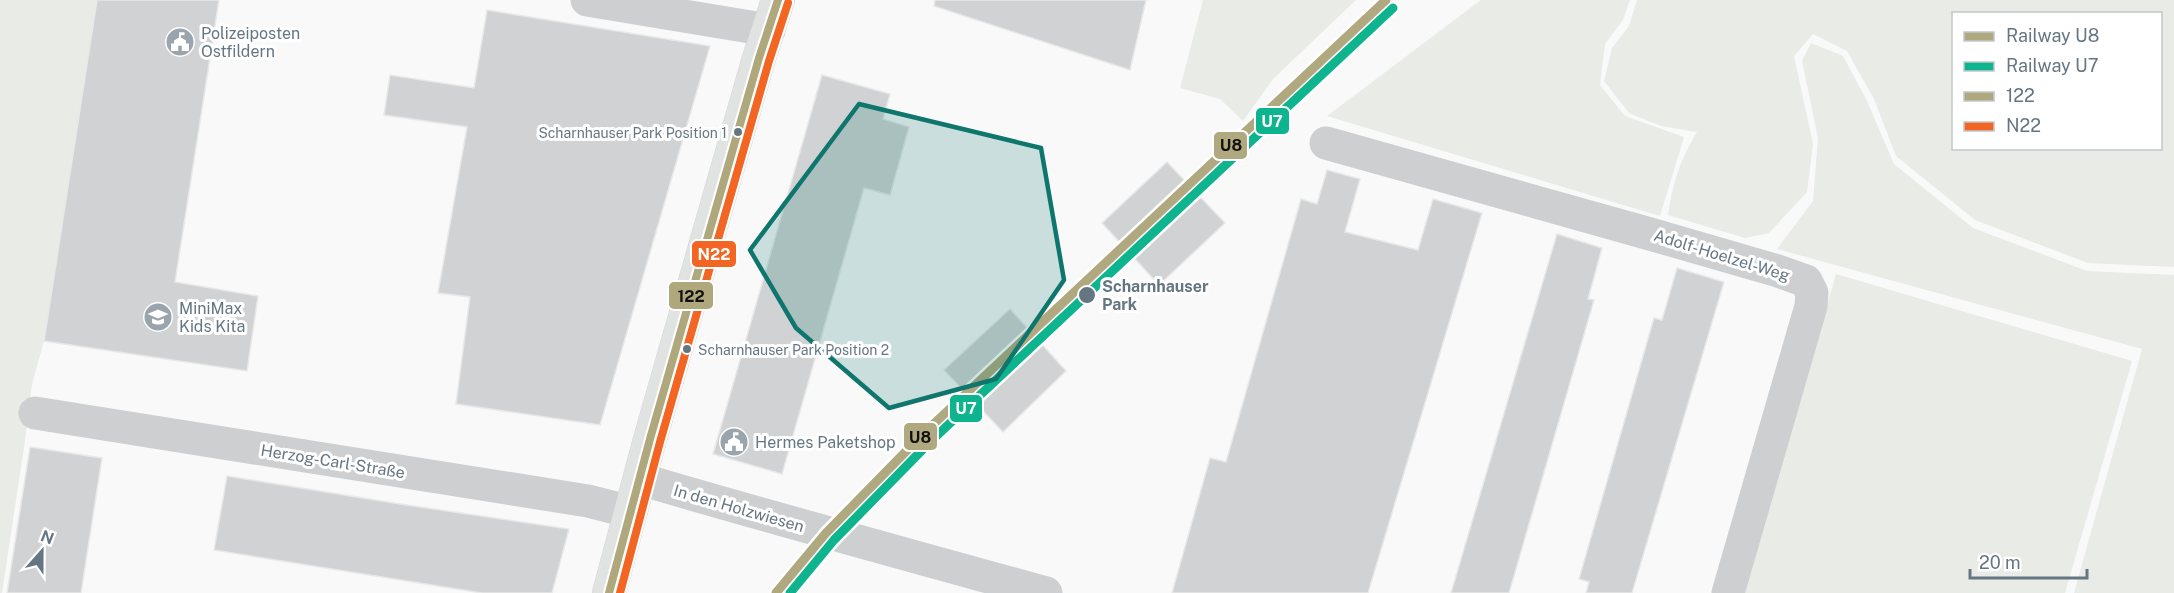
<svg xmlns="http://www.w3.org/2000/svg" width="2174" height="593" font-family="'Public Sans',sans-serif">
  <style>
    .green { fill: #e8ebe6; fill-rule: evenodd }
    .building { fill: #d0d2d3; stroke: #e8e8e8; stroke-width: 1.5 }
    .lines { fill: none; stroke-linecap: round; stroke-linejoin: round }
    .secondary-casing { stroke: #d5d6d7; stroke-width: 34 }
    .minor { stroke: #cecfd0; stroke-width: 33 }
    .secondary { stroke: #e1e2e2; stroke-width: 33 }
    .bus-1-casing { stroke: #fff; stroke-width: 12 }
    .bus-2-casing { stroke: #fff; stroke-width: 12 }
    .bus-1 { stroke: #afa87d; stroke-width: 8 }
    .bus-2 { stroke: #f26522; stroke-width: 8 }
    .rail-1-casing { stroke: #fff; stroke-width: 14 }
    .rail-2-casing { stroke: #fff; stroke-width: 14 }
    .rail-1 { stroke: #b0a87e; stroke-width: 9 }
    .rail-2 { stroke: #0eb48d; stroke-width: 9 }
    .marked { fill: #0f766e; fill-opacity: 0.2; stroke: #0f766e; stroke-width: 4.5; stroke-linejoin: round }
    .bus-dot { fill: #657683; stroke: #fff; stroke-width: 2 }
    .labels { text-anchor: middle; stroke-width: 6; stroke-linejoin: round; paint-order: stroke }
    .bus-label { font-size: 14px; fill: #657683; stroke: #fff; text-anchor: end }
    .poi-label { font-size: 16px; fill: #657683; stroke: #fff; text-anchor: start }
    .street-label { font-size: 16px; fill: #657683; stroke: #fff }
    .stop-label { font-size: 16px; font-weight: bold; fill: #657683; stroke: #fff; text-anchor: start }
    .line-badge { stroke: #fff; stroke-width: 2 }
    .badge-label { font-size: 16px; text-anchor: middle; font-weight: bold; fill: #fff }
    .pale-badge-label { font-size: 16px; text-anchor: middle; font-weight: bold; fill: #111 }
  </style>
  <rect width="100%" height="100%" fill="#f9f9f9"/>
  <!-- green -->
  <path class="green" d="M0,0H97L44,341L32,384L25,441L2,593H0Z
    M1203,0H1356L1273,79L1243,121L1220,99L1180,88Z
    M1481,0H1630L1623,20L1605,44L1600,85L1625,116L1684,137L1660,216L1327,116Z
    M1637,0H2174V267L2088,263L1975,220L1896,156L1874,99L1847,51L1813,34L1794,56L1813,144L1807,192L1769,233L1745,238L1668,215C1673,182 1680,160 1697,132L1661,126L1629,113L1604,81L1612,48L1629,26ZM1954,14H2160V148H1954Z
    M1811,43L1843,56L1867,101L1894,164L1973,228L2087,271L2174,275V593H2074L2142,349L1777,249L1813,201L1818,138L1802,61Z
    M1836,274L2132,361L2065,593H1745Z"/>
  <!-- building -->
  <path class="building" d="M97,0H219L175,282L258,296L247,371L44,341Z
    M935,0H1146L1130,70L934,6Z
    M487,10L710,46L600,425L456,404L470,297L438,293L467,127L384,115L390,75L474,88Z
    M822,75L890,94L883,119L909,127L890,195L864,188L782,474L713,454Z
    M1167,162L1225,223L1159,285L1102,223Z
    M1327,170L1360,179L1345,232L1418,250L1433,199L1482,213L1368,593H1172L1210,458L1226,462L1301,199L1317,204Z
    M1557,234L1602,248L1588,299L1594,300L1509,593H1451Z
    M1677,268L1724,282L1632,593H1586L1589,582L1579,579L1654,318L1662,320Z
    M1010,309L1066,371L1003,432L944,370Z
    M30,447L102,458L81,593H7Z
    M227,476L400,504L569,529L552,593H482L214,550Z"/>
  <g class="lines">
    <!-- secondary casing -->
    <g class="secondary-casing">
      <path id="secondary" d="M609,593L650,439L759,58L778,0"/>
    </g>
    <!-- minor -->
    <path class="minor" d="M587,0L769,30
      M1326,143L1650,234L1778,271L1806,281L1812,293L1811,306L1728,593
      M35,413L588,501L631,512
      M640,479C775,519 910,555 1046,593"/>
    <!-- secondary -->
    <use href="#secondary" class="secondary"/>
    <!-- bus-1 casing -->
    <g class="bus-1-casing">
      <path id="bus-1" d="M609,593L650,439L759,58L778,0"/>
    </g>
    <!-- bus-2 casing -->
    <g class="bus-2-casing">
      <path id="bus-2" d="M620,593L660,442L769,61L788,3"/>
    </g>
    <!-- bus-1 -->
    <use href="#bus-1" class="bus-1"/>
    <!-- bus-2 -->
    <use href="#bus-2" class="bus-2"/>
    <!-- rail-1 casing -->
    <g class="rail-1-casing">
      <path id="rail-1" d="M776,593L826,533L924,433L1386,0"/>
    </g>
    <!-- rail-2 casing -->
    <g class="rail-2-casing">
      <path id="rail-2" d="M790,593L834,540L931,441L1393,8"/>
    </g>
    <!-- rail-1 -->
    <use href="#rail-1" class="rail-1"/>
    <!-- rail-2 -->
    <use href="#rail-2" class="rail-2"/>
  </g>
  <!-- marked area -->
  <path class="marked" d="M859,104L1041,148L1064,280L996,379L889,408L796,328L750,250Z"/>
  <!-- icons -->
  <defs>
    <g id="civic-disc" transform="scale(1.5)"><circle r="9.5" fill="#99a4ac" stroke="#fff"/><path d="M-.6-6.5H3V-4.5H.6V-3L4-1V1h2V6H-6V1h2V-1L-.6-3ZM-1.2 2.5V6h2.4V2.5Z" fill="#fff"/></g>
    <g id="school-disc" transform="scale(1.5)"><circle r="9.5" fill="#99a4ac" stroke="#fff"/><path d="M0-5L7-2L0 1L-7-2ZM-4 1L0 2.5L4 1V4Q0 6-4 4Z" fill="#fff"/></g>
  </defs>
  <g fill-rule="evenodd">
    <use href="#civic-disc" x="180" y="42"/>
    <use href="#school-disc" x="158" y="317"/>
    <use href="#civic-disc" x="734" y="442"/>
  </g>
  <!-- markers -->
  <g class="bus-dot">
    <circle cx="738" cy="132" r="5"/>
    <circle cx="1087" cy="295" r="9"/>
    <circle cx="687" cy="349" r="5"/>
  </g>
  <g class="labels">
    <!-- bus labels -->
    <g class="bus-label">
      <text x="727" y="138">Scharnhauser Park Position 1</text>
      <text x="698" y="355" text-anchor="start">Scharnhauser Park Position 2</text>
    </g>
    <!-- poi labels -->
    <g class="poi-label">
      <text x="201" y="39">Polizeiposten<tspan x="201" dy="18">Ostfildern</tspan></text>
      <text x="179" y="314">MiniMax<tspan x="179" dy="18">Kids Kita</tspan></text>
      <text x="755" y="448">Hermes Paketshop</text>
    </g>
    <!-- street labels -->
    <g class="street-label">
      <text transform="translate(1722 255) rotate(17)" y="6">Adolf-Hoelzel-Weg</text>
      <text transform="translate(333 461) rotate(9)" y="6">Herzog-Carl-Straße</text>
      <text transform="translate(739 508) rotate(16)" y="6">In den Holzwiesen</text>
    </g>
    <!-- stop labels -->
    <g class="stop-label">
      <text x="1102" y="292">Scharnhauser<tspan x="1102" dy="18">Park</tspan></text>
    </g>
  </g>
  <g class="line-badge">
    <rect x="1255" y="107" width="35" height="28" rx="6" fill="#0eb48d"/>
    <rect x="1213" y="131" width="35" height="29" rx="6" fill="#b0a87e"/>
    <rect x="691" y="240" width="46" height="28" rx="6" fill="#f26522"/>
    <rect x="668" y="281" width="46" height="29" rx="6" fill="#afa87d"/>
    <rect x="949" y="394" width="34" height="29" rx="6" fill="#0eb48d"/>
    <rect x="903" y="422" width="35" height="29" rx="6" fill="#b0a87e"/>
  </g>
  <g class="badge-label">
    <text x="1272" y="127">U7</text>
    <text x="714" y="260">N22</text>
    <text x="966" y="414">U7</text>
  </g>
  <g class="pale-badge-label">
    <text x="1231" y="151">U8</text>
    <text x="691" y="302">122</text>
    <text x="920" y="443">U8</text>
  </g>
  <!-- legend -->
  <rect x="1952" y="12" width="210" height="138" fill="#ffffff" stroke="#c1c8cd" stroke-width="1.5"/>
  <rect x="1964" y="32" width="30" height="9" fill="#b0a87e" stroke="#c1c8cd" stroke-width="1.5"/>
  <text x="2006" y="42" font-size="18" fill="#657683">Railway U8</text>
  <rect x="1964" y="62" width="30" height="9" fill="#0eb48d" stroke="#c1c8cd" stroke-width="1.5"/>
  <text x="2006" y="72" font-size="18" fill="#657683">Railway U7</text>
  <rect x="1964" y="92" width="30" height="9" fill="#afa87d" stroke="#c1c8cd" stroke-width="1.5"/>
  <text x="2006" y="102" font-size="18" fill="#657683">122</text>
  <rect x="1964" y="122" width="30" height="9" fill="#f26522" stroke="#c1c8cd" stroke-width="1.5"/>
  <text x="2006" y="132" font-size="18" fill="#657683">N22</text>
  <!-- north arrow -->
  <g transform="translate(42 551) rotate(21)" stroke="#ffffff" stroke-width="4.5" paint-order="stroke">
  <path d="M0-4.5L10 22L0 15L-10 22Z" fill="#657683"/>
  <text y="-9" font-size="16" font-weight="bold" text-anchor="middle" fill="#657683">N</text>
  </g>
  <!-- scale -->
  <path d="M1970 569v9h117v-9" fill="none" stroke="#657683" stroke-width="3"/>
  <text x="1979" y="569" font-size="18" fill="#657683" stroke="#ffffff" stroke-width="4.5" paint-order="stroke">20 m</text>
</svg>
